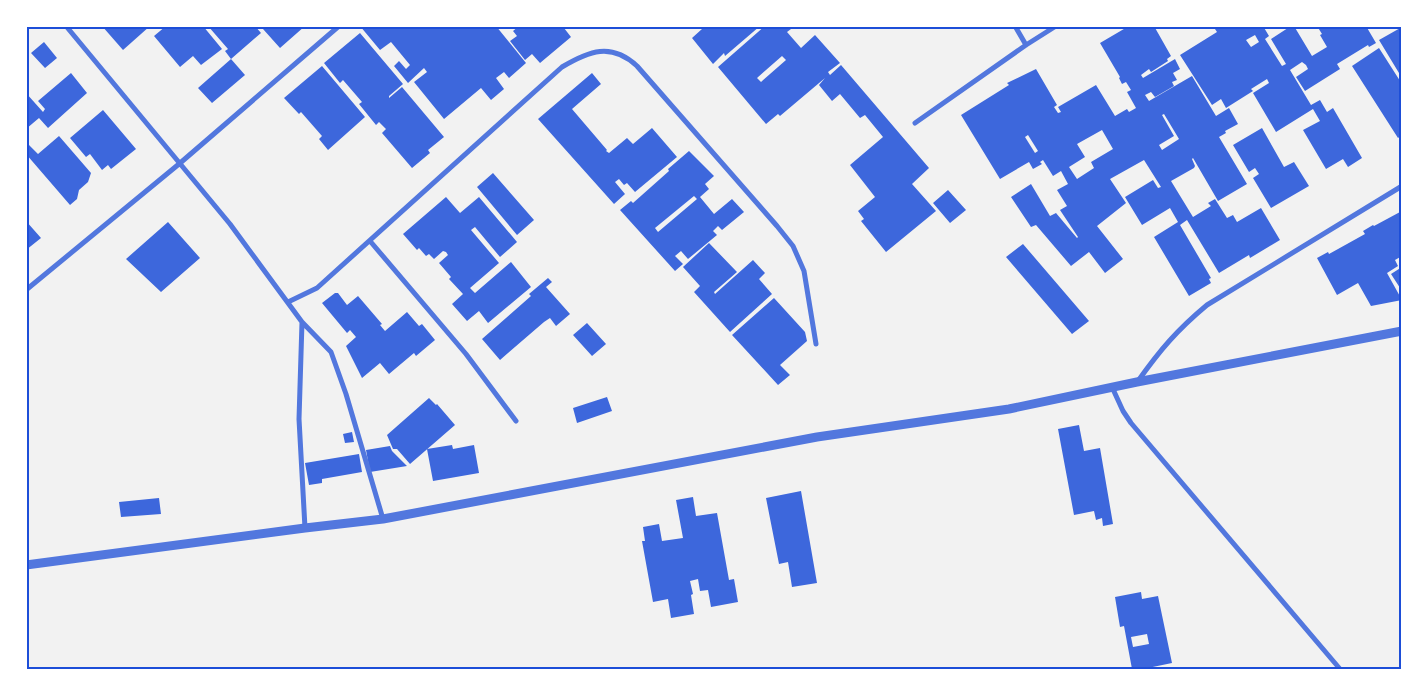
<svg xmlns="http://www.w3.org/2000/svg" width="1428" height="695" font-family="'Alegreya Sans',sans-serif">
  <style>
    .building { fill: #3d67dc; fill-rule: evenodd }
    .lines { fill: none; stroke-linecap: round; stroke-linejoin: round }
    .minor { stroke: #5277de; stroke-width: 5 }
    .tertiary { stroke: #5277de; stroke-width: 9 }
    .neatline { fill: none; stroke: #1d4ed8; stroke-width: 2 }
  </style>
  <rect width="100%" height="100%" fill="#f2f2f2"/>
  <!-- building -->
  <path class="building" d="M102,26H150L123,50Z
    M166,26H203L222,49L201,65L193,56L180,67L154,36Z
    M208,26H255L261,33L231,59L225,51L228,49Z
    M266,26H305L280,48L263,29Z
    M360,26H496L526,63L509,78L504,72L496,78L504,89L491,100L481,88L444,119L414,82L427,72L424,68L408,83L394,66L399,61L406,69L410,65L391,42L380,50Z
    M519,26H566L564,28L571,37L540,63L532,54L525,60L510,41L517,36L513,31Z
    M702,26H760L725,56L724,53L713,64L692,38L702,29L701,27Z
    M765,26H795L787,32L801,48L815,35L840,63L828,72L830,75L841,65L929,168L912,184L936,211L886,252L861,221L864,219L858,211L875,197L850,165L883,137L865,115L860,118L840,94L832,101L819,85L825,78L780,116L778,114L766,124L718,67ZM782,56L786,60L761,82L757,78Z
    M1129,26H1154L1171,56L1167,59L1168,61L1151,72L1149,69L1141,75L1143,78L1175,59L1180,69L1173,73L1177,80L1172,82L1174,86L1155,97L1151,92L1145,95L1149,101L1192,76L1216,116L1229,108L1238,124L1225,131L1226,133L1219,137L1247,184L1218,201L1193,158L1192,159L1195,166L1194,168L1171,181L1193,217L1211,206L1208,203L1215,199L1227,218L1233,215L1237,222L1261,208L1280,240L1250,258L1249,255L1219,273L1187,220L1180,225L1211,278L1209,279L1211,283L1189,296L1154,237L1178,222L1170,208L1142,225L1125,197L1153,180L1158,188L1161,187L1144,160L1110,179L1126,203L1097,226L1123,259L1105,273L1089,252L1071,266L1036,225L1031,227L1011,197L1031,184L1050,216L1056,213L1077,238L1078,237L1060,210L1067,206L1057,190L1068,184L1061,171L1053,176L1043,160L1040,162L1042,164L1033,169L1029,162L1000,179L961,115L1009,85L1007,83L1036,69L1057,105L1054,107L1058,113L1061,112L1058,107L1096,85L1115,116L1127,109L1129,112L1136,108L1127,92L1131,90L1126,82L1122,84L1119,78L1120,77L1100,43ZM1164,114L1179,139L1162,150L1159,145L1174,136L1162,115ZM1102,130L1113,149L1091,162L1094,168L1077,179L1069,167L1085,157L1077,144ZM1028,135L1038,151L1035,153L1025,137Z
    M1213,26H1263L1269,36L1265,39L1282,66L1286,64L1271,39L1291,26H1294L1312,56L1327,47L1320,35L1322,34L1317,26H1366L1376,43L1369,47L1368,45L1337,64L1340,69L1305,91L1296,77L1308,69L1306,65L1302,62L1290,70L1311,105L1320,100L1327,112L1333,108L1362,158L1348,167L1343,159L1326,169L1303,130L1320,121L1313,109L1276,132L1253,93L1269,83L1267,79L1251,89L1253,91L1226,108L1221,99L1212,105L1180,55L1217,32ZM1255,35L1259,42L1251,47L1246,40Z
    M1402,27V78L1379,40Z
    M360,33L403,84L389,96V98L402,87L444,137L428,150L430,153L412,168L382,133L386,129L379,122L376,125L359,104L362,102L343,80L340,83L324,63Z
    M44,42L57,58L45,68L31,53Z
    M1379,48L1402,84V135L1398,138L1352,66Z
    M231,59L245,75L212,103L198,88Z
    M322,66L365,117L328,150L319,139L322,136L301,112L299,114L284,98Z
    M71,73L87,93L48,128L39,118L26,129V93L43,112L45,109L38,101Z
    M592,73L601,84L572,109L607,150L606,151L609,153L627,138L633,144L652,128L677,157L635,192L627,183L624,185L619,179L615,182L625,194L614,204L538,119Z
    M103,110L136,149L111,169L108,165L102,170L90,154L86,157L70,138Z
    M1262,128L1284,167L1294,162L1309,186L1271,208L1253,178L1259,174L1255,168L1249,172L1233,145Z
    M59,136L91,173L88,182L79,190L77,199L70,205L26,154V147L29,145L38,154Z
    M689,151L714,176L705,184L709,189L700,197L714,214L732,199L744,212L722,230L718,226L713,231L717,235L688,259L681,251L675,256L683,264L675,271L620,210L631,201L633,203L669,171L668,169ZM694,196L697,199L658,232L655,228Z
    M493,173L534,220L517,235L477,187Z
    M948,190L966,210L950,223L933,203Z
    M446,197L460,213L479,197L517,242L500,257L475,227L471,230L499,263L470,288L475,293L511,262L531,287L488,323L479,311L467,321L452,304L463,294L449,279L451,277L439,263L448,255L446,252L443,251L434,259L429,254L426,256L419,248L417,250L403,234Z
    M1400,212L1402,214V256L1395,260L1398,266L1387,273L1402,300L1371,306L1358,283L1337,295L1317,258L1328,252L1329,254L1365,234L1363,231L1373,225L1374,226Z
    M26,221L41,238L26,250Z
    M168,222L200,258L161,292L126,259Z
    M709,243L737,272L714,292L715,294L753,260L765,273L759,279L772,294L730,332L694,292L700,286L683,267Z
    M1023,244L1089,321L1072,334L1006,257Z
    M1402,267V291L1391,274Z
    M548,278L552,282L546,287L570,314L556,326L550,318L544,322L500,360L482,339L531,296L529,294Z
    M335,293H338L347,305L358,296L382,324L380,325L385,331L407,312L419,326L422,324L435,340L416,356L414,353L389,374L380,363L362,378L346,346L356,337L350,330L347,333L322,303Z
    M774,298L805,332L807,341L780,365L790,375L778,385L732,335Z
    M587,323L606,344L592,356L573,335Z
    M607,397L612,411L577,423L573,408Z
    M429,398L436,405L437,404L455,425L410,464L397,449H393L387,435Z
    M1079,425L1084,451L1100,448L1113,524L1103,526L1102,518L1096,520L1094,511L1074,515L1058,429Z
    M352,432L354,442L345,443L343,434Z
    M452,445L453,449L474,445L479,473L433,481L427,449Z
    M390,446L392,451L407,466L370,472L366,450Z
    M359,454L362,472L322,479V483L309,485L305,463Z
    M801,491L817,583L792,587L788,562L779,564L766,498Z
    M693,497L696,516L717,513L729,580L734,579L738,602L711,607L708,590L700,591L698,579L690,581L693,594L691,595L694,614L671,618L668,599L653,602L642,541H645L643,527L659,524L662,541L683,538L676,500Z
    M159,498L161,514L121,517L119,502Z
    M1141,592L1142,599L1158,596L1172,663L1143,669H1132L1124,626L1120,627L1115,597ZM1147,634L1149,644L1133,647L1131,637Z"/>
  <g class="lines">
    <!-- minor -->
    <path class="minor" d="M66,26L230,224L302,322L331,352L346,394L383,519
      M1015,26L1026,45
      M915,123L1026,45L1056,26
      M370,241L466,354L516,421
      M26,290L179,164L339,26
      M288,302L317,288L562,67C589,51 611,42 637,66L777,226L793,246L804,271L816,344
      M302,322L299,419L305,528
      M1138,381C1160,350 1177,330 1207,305L1402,186
      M1112,387L1123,411L1131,423L1340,669"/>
    <!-- tertiary -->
    <path class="tertiary" d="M26,565L305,528L383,519L817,437L1009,409L1137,382L1402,331"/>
  </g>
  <!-- border -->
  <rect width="1428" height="695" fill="none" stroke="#ffffff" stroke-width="55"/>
  <rect x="28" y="28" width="1372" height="640" class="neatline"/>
</svg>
